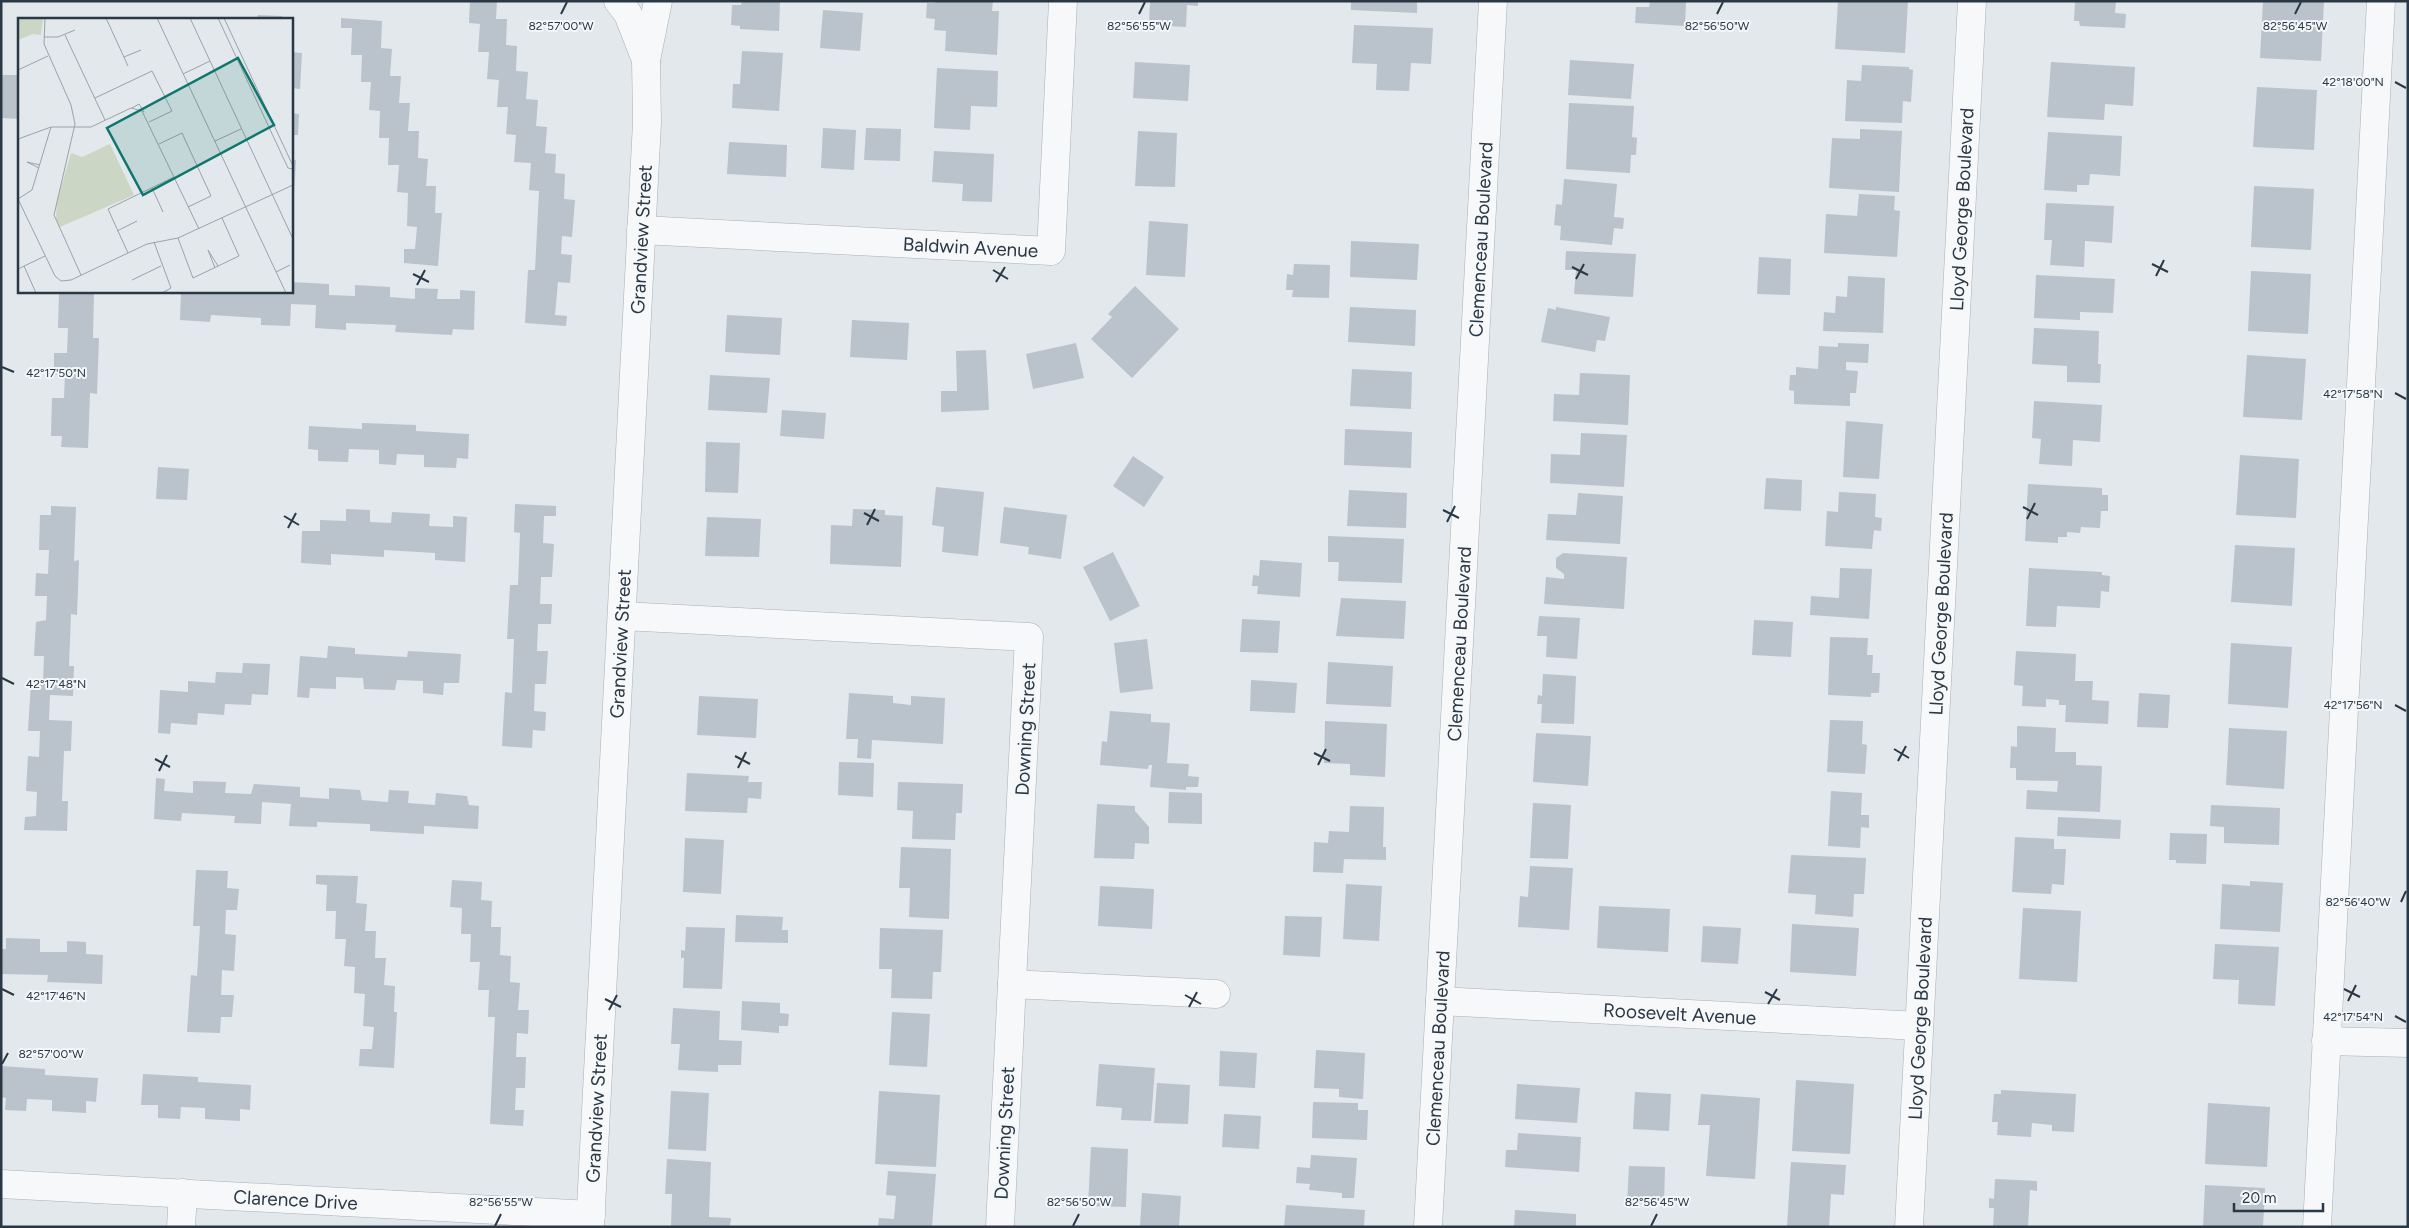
<svg xmlns="http://www.w3.org/2000/svg" width="2409" height="1228" font-family="Figtree,sans-serif">
  <style>
    .building { fill: #bac2cb }
    .lines { fill: none; stroke-linecap: round; stroke-linejoin: round }
    .minor-casing { stroke: #a8b0b7; stroke-width: 29 }
    .minor { stroke: #f7f8fa; stroke-width: 28 }
    .ticks { fill: none; stroke: #2a3846; stroke-width: 2 }
    .labels { text-anchor: middle; stroke-width: 4; stroke-linejoin: round; paint-order: stroke }
    .street-label { font-size: 19px; fill: #2a3846; stroke: #f3f7f9 }
    .inset-road { fill: none; stroke: #99a2aa; stroke-width: 1 }
    .view { fill: #0f766e; fill-opacity: 0.15; stroke: #0f766e; stroke-width: 2.5 }
    .inset-edge { fill: none; stroke: #2a3846; stroke-width: 2.5 }
    .ticks-label { font-size: 12px; text-anchor: middle; fill: #2a3846; stroke: #f3f7f9; stroke-width: 4; stroke-linejoin: round; paint-order: stroke }
  </style>
  <rect width="100%" height="100%" fill="#e3e8ec"/>
  <!-- building -->
  <path class="building" d="M470,1H497L496,19H507L506,45L517,46L516,71L528,72L526,99L538,100L536,126L547,127L545,153L556,154L555,173L565,174L564,199L575,200L572,237L562,236L561,254L572,255L570,283L558,282L555,315L567,316L566,326L525,323L528,270H535L539,191L529,190L531,163L514,162L516,135L506,134L508,107H497L499,80L487,79L489,52H478L480,24L469,23Z
    M742,1H780L779,31L740,29V26L731,25L732,5H741Z
    M935,1H993L992,11H999L997,55L945,51L946,31L934,30L935,19L926,18L927,3H935Z
    M1150,1H1198V6L1187,5L1186,27L1149,25Z
    M1351,1H1417V13L1351,10Z
    M1650,1H1686L1685,26L1635,23L1636,7H1649Z
    M1838,1H1908L1905,53L1835,49Z
    M2075,1H2116L2115,13L2126,14L2125,28L2080,26L2079,21H2074Z
    M2263,1H2324L2321,61L2260,58Z
    M823,10L863,13L860,51L820,48Z
    M258,15L282,16V19H257Z
    M341,18L382,21L381,48L392,49L390,76H401L399,103H410L408,131H419L418,158L428,159L426,186H436L435,213H442L438,266L404,263V249H415L417,227L407,226L408,193L397,192L399,165H388L389,138H379L380,111L369,110L371,82H361L362,55H351L352,28H341Z
    M1354,25L1433,28L1431,64L1411,63L1409,91L1376,90L1377,64L1352,63Z
    M742,51L783,53L779,111L732,108L733,84H740Z
    M291,52L302,53L300,89L291,88Z
    M1570,60L1634,64L1631,99L1568,95Z
    M1135,62L1190,65L1188,101L1133,98Z
    M2051,62L2135,67L2133,106L2105,104L2104,120L2047,117Z
    M1862,65L1909,67V69L1913,70L1911,102L1903,101L1902,123L1845,121L1847,80L1861,81Z
    M937,68L998,71L997,107L971,106L970,130L934,128Z
    M1,75H19V119L2,118Z
    M2257,87L2317,90L2314,150L2253,147Z
    M1569,103L1634,106L1632,137L1637,138L1636,155H1631L1630,173L1566,169Z
    M291,113L299,114L298,135H291Z
    M823,128L856,130L854,170L821,168Z
    M866,128L901,129L900,161L864,160Z
    M1860,129L1902,131L1899,192L1829,188L1832,138L1860,139Z
    M1138,131L1177,133L1175,187L1135,186Z
    M2048,132L2122,136L2120,176L2090,174L2089,185H2077V192L2044,190Z
    M729,142L787,145L786,177L727,174Z
    M934,151L994,154L992,202L962,201L963,184L932,182Z
    M291,160H296L294,195H291Z
    M1564,179L1617,184L1614,217L1624,218L1623,229L1614,228L1612,245L1560,240L1561,226L1554,225L1556,204L1562,205Z
    M2254,186L2314,189L2311,250L2251,247Z
    M1859,194L1895,196L1894,210L1900,211L1897,257L1824,253L1826,214L1857,216Z
    M2046,203L2114,206L2112,243L2085,241L2084,267L2050,265L2052,240H2044Z
    M1149,221L1188,224L1185,277L1146,275Z
    M1351,241L1419,244L1417,280L1350,277Z
    M1566,251L1636,254L1633,297L1574,294L1576,270H1565Z
    M1759,257L1791,259L1790,295L1757,294Z
    M1294,264L1330,265L1329,298L1292,297L1293,290H1286L1287,274L1293,275Z
    M2251,271L2311,274L2308,334L2248,331Z
    M2036,275L2115,279L2113,313L2080,312V320L2034,318Z
    M1848,276L1885,278L1883,333L1823,331L1824,312L1835,313L1836,296L1847,297Z
    M291,282L329,284V295L355,296V285L390,287V297L415,299V288L438,289L437,299H460V290L475,291L474,330L453,329L452,335L395,332L396,325L346,323V330L315,328L316,305L291,304L290,326L261,325V318L211,315L210,322L180,320L181,291H291Z
    M1135,286L1179,329L1132,378L1091,339L1112,317L1108,314Z
    M70,291H94L93,338H99L97,394L90,393L88,448L61,447L62,436H51L52,398H64L65,375H54V353H67L68,328H58L59,293H70Z
    M1350,307L1416,310L1415,346L1348,342Z
    M1556,307L1610,317L1605,341L1597,340L1595,352L1541,342L1548,308L1556,310Z
    M727,315L782,318L780,355L725,352Z
    M852,320L909,323L907,360L850,357Z
    M2034,328L2099,331L2098,364H2101L2100,383L2067,382V366L2032,364Z
    M1076,343L1084,378L1033,389L1026,354Z
    M1838,343L1869,344L1868,363L1846,362V370L1858,371L1856,393H1850V406L1794,404V391L1789,390L1790,375H1796V367L1818,369L1819,346L1838,347Z
    M986,350L989,410L941,412V391H957L956,351Z
    M2247,355L2306,359L2302,420L2243,417Z
    M1352,369L1412,372L1411,409L1350,406Z
    M1580,373L1630,375L1628,425L1553,421L1554,394L1579,395Z
    M710,375L770,378L767,413L708,410Z
    M2034,401L2102,405L2100,442L2073,440L2072,466L2039,464L2041,439L2032,438Z
    M782,410L826,413L824,439L780,436Z
    M1846,421L1883,424L1879,479L1843,477Z
    M362,423L416,425V431L469,434L468,459L457,458L456,468L424,467V455L397,454L396,465L379,464V450L349,449L348,462L318,461V450L308,449L309,426L362,429Z
    M1345,429L1412,432L1411,468L1344,465Z
    M1581,433L1627,435L1624,487L1550,483L1551,454L1580,455Z
    M706,442L740,443L738,493L705,492Z
    M2240,455L2299,459L2296,518L2236,515Z
    M1133,456L1164,477L1144,507L1113,486Z
    M158,467L189,469L187,500L156,499Z
    M1766,478L1802,480L1801,511L1764,509Z
    M2028,484L2102,488V495H2108V511H2101L2100,528L2081,527L2080,533L2067,532V537H2058V543L2025,541Z
    M936,487L984,492L978,556L942,552L944,527L932,525Z
    M1349,490L1407,493L1406,528L1347,526Z
    M1839,492L1876,494L1875,517L1882,518L1881,531L1874,530L1872,549L1825,546L1827,511L1838,512Z
    M1578,493L1623,496L1620,544L1546,540L1548,514L1576,515Z
    M515,504L556,506V516H544L543,543L554,544L552,577H541L540,604H552L551,624H538L537,651H548L546,684H535L534,711L546,712L545,731L533,730L532,748L502,746L505,692L512,693L514,639H507L510,585H518L520,533L514,532Z
    M51,506L76,507L74,561L79,560L77,615L71,614L69,666H74L73,696L50,695L49,720L72,721L71,751H64L62,801H68L67,831L24,830L25,817L36,816L37,792L26,791L28,756L39,757L40,731H28L31,682H43L44,656H34L36,622L46,620L47,596H35L36,573L48,574L49,550H39L40,515H51Z
    M1004,507L1067,515L1061,559L1028,554L1029,547L1000,543Z
    M346,509L370,510V522L391,523L392,512L430,514L429,526L453,527V516L467,517L465,562L435,560V553L384,550V557L331,554V565L301,563L302,531H320V520L346,521Z
    M853,509L885,510V515L903,516L901,567L830,564L831,525L852,526Z
    M707,517L761,519L759,557L705,556Z
    M1328,536L1404,539L1402,583L1338,581L1339,562H1328Z
    M2235,545L2295,548L2292,606L2231,602Z
    M1113,552L1140,606L1110,621L1083,567Z
    M1563,553L1627,557L1624,609L1544,604L1546,577L1564,579V574L1556,568V558Z
    M1260,560L1302,563L1300,597L1257,594L1258,586H1252L1253,575L1259,576Z
    M1840,568L1872,569L1869,619L1810,615L1811,596L1839,598Z
    M2029,568L2102,572V575L2110,576L2109,592L2101,591L2100,608L2057,606L2056,627L2026,626Z
    M1341,598L1406,601L1404,639L1336,636Z
    M1539,616L1580,618L1577,659L1546,657L1547,636H1537Z
    M1242,619L1280,621L1278,653L1240,652Z
    M1754,620L1793,622L1791,657L1752,655Z
    M1830,637L1868,638L1867,655H1873L1872,673H1880L1879,693H1871V697L1828,695Z
    M1147,639L1153,689L1120,693L1114,643Z
    M2231,643L2292,647L2288,708L2228,704Z
    M328,646L355,648V654L407,657L408,651L461,654L459,683H444L443,695L423,693V681L397,680L395,690L364,689L363,678L336,677V689L310,688L309,698L297,697L300,656L327,658Z
    M2016,651L2076,654L2075,681H2093L2092,700L2109,701L2108,724L2065,722L2066,705H2059V700L2046,699V707L2022,706L2023,686L2014,685Z
    M1328,662L1393,666L1391,707L1326,704Z
    M243,663L270,664L268,695L252,694L251,705L225,704L224,715L198,713L197,725L171,723L170,734L158,733L160,690L188,692V681L215,683L216,672L242,673Z
    M1543,674L1576,676L1574,724L1541,723L1542,704H1537L1538,695L1542,696Z
    M1251,680L1297,683L1295,713L1250,711Z
    M849,693L893,696V703L911,705V696L945,698L943,744L872,740L871,759L857,758L858,739H846Z
    M2139,693L2170,695L2168,728L2137,727Z
    M699,696L758,699L756,738L697,735Z
    M1110,711L1151,714V722L1170,723L1167,763L1189,764L1188,776L1199,777L1198,787H1186V790L1150,787L1152,765H1149L1148,769L1100,765L1102,741L1107,742Z
    M1830,720L1863,721L1862,744L1867,745L1865,774L1827,772Z
    M1325,721L1387,724L1385,777L1350,775V764L1324,763Z
    M2017,726L2056,728L2055,752H2076V765L2102,766L2100,812L2026,809L2027,790L2057,792L2058,781L2016,780V768H2010L2011,746L2017,747Z
    M2229,728L2287,731L2284,789L2226,785Z
    M1536,733L1591,736L1588,786L1533,782Z
    M839,762L874,763L873,797L838,795Z
    M687,773L749,776L748,782H762L761,799L748,798L747,813L685,811Z
    M156,778L165,779L164,791L193,793V781L226,782L225,793L251,794L254,784L300,787V797L329,799V788L360,790L362,800L388,802L389,790L409,791L408,803L435,805L436,793L467,796L469,805L479,806L478,829L424,826V834L370,831V824L317,822V827L289,826L291,804L262,802L261,824L234,823L235,816L182,813L181,821L154,819Z
    M898,782L963,784L962,813H956L955,840L912,839L913,811L897,810Z
    M1831,791L1862,793L1861,815H1869V828L1861,827L1860,848L1828,846Z
    M1169,792L1202,793V824L1168,823Z
    M1533,803L1571,805L1568,859L1530,858Z
    M1097,804L1135,806V811L1149,827V844L1135,843L1134,859L1094,858Z
    M2211,805L2280,808L2279,845L2224,843V827L2210,826Z
    M1350,806L1384,807L1383,847H1386V860L1344,859L1343,873L1313,872L1314,842L1328,843L1329,831L1349,832Z
    M2058,817L2121,820L2120,839L2057,836Z
    M2170,833L2207,834L2206,864L2176,863V860H2169Z
    M2015,837L2054,839V849H2066L2064,885L2052,884L2051,894L2012,892Z
    M685,838L724,840L721,894L683,892Z
    M901,847L951,849L949,919L909,917L910,888H899Z
    M1791,855L1866,858L1864,894H1854L1853,917L1815,914L1816,895L1788,893Z
    M1530,866L1573,868L1569,930L1518,927L1520,896L1528,897Z
    M196,870L228,871L227,888L239,889L237,910H226L225,934L236,935L234,971L222,970L221,995H234L232,1017H221L220,1033L187,1032L191,975L197,976L200,926H193Z
    M316,875L358,876L356,903L367,904L365,931H376L375,958H386L384,985L395,986L394,1012H397L394,1068L359,1066L360,1049H372L374,1027L363,1026L365,994L354,993L355,967L344,966L346,939H335L336,911H326L327,885L316,884Z
    M452,880L482,882L481,900L492,901L491,927H501L500,955L511,956L510,982L520,983L518,1010H529L528,1034L517,1033L516,1057H526L525,1088H516L515,1110H524L523,1126L490,1124L495,1017H488L489,990H478L480,962H470L471,934H461L462,908L450,907Z
    M2250,881L2283,883L2280,932L2220,929L2222,884L2250,886Z
    M1346,884L1382,886L1379,941L1343,939Z
    M1100,886L1154,889L1152,929L1098,926Z
    M1599,906L1670,909L1668,952L1597,948Z
    M2023,908L2081,911L2077,982L2019,979Z
    M736,915L783,917L782,930H788V943L735,942Z
    M1285,916L1322,917L1320,957L1283,955Z
    M1792,924L1859,928L1856,976L1790,972Z
    M1703,926L1741,928L1738,964L1701,962Z
    M686,927L725,928L722,989L683,988L684,958H681V950L685,951Z
    M880,928L943,930L941,972H933L932,999L891,998L892,969H879Z
    M6,938L40,939V952H67V941L86,942V954L103,955L102,984L47,982L48,975L1,974V949H6Z
    M2215,944L2279,947L2275,1006L2238,1004L2239,980L2213,979Z
    M742,1001L780,1003V1013L789,1014L788,1026H779V1033L741,1030Z
    M673,1008L720,1011L719,1040L742,1041L741,1065H718V1072L678,1070L680,1044H671Z
    M892,1012L930,1014L927,1067L889,1065Z
    M1316,1050L1365,1053L1363,1099L1339,1097V1089L1314,1088Z
    M1220,1051L1257,1053L1255,1088L1219,1086Z
    M1099,1064L1155,1068L1151,1121L1121,1120L1122,1108L1096,1106Z
    M1,1066L45,1069V1075L98,1078L96,1102L86,1101V1113L52,1111V1100L27,1099L26,1111L5,1110L6,1098L1,1097Z
    M143,1074L198,1077V1082L251,1085L250,1110L240,1109V1121L205,1119V1108L181,1107L180,1119L158,1118V1105H141Z
    M1796,1080L1854,1084L1850,1154L1792,1151Z
    M1157,1083L1190,1085L1188,1124L1154,1123Z
    M1517,1084L1580,1088L1577,1123L1515,1119Z
    M2001,1090L2076,1094L2074,1132L2052,1131V1125L2032,1123L2031,1137L1997,1135L1998,1122H1992L1994,1094H2001Z
    M671,1091L709,1093L706,1151L668,1149Z
    M879,1091L940,1095L936,1167L875,1164Z
    M1635,1092L1671,1094L1669,1131L1633,1129Z
    M1701,1094L1760,1098L1755,1179L1706,1176L1710,1125H1698Z
    M1313,1102L1358,1103V1110H1368L1367,1140L1312,1138Z
    M2208,1103L2270,1107L2267,1167L2205,1164Z
    M1224,1114L1261,1116L1259,1149L1222,1147Z
    M1518,1133L1581,1137L1579,1172L1505,1167L1506,1150H1517Z
    M1091,1147L1128,1149L1126,1207L1088,1206Z
    M1311,1155L1357,1158L1354,1198H1342V1193L1309,1190L1310,1184L1296,1183L1297,1167L1310,1168Z
    M667,1159L711,1162L709,1217L731,1218L730,1227H671L672,1194H665Z
    M1791,1162L1846,1165L1844,1195L1831,1194L1829,1227H1787Z
    M1629,1166L1665,1167L1664,1204L1627,1203Z
    M888,1171L936,1174L932,1227H878L879,1218L894,1219L896,1196L886,1195Z
    M1995,1179L2037,1181V1191L2030,1190L2028,1227H1993L1994,1208H1989V1198L1994,1199Z
    M2205,1185L2265,1188L2263,1227H2203Z
    M1142,1193L1181,1196L1179,1227H1140Z
    M1286,1205L1365,1210L1364,1227H1284Z
    M1515,1210L1576,1214V1227H1514Z"/>
  <g class="lines">
    <!-- minor casing -->
    <g class="minor-casing">
      <g id="minor">
        <path d="M646,60L658,1"/>
        <path id="s1" d="M641,230L1051,251L1063,1"/>
        <path d="M622,616L1029,637L1000,1227"/>
        <path d="M1012,984L1216,994"/>
        <path id="s2" d="M1440,1001L1919,1026"/>
        <path d="M2326,1041L2408,1043"/>
        <path id="s3" d="M1,1184L591,1215"/>
        <path d="M181,1227L183,1193"/>
        <path id="s4" d="M590,1227L647,122L646,60L628,14L618,1"/>
        <path id="s5" d="M1428,1227L1493,1"/>
        <path id="s6" d="M1909,1227L1972,1"/>
        <path d="M2317,1227L2381,1"/>
      </g>
    </g>
    <!-- minor -->
    <use href="#minor" class="minor"/>
  </g>
  <!-- ticks -->
  <path class="ticks" d="M561,14L567,2M1139,14L1145,2M1717,14L1723,2M2295,14L2301,2M2395,82L2406,88M2152,264L2168,272M1572,267L1588,275M993,270L1008,279M413,274L429,282M2156,276L2164,260M1576,279L1584,264M996,282L1005,267M417,285L425,270M2,367L14,372M2395,393L2406,399M2023,507L2038,515M1443,510L1459,518M864,513L879,521M284,516L299,525M2027,519L2035,503M1447,522L1455,506M867,525L875,509M288,528L296,513M2,678L14,684M2395,705L2406,711M1894,749L1909,758M1314,753L1330,761M735,756L750,764M155,759L170,767M1898,761L1906,746M1318,765L1326,749M738,768L746,752M159,771L167,755M2401,902L2406,891M2,989L14,995M2344,989L2360,997M1765,992L1780,1000M1185,995L1201,1004M605,999L621,1007M2348,1001L2356,985M1768,1004L1777,989M1189,1007L1197,992M609,1010L617,995M2395,1016L2406,1022M2,1064L8,1053M495,1226L501,1214M1073,1226L1079,1214M1651,1226L1657,1214"/>
  <g class="labels">
    <!-- street labels -->
    <g class="street-label">
      <text dy="7" stroke="none"><textPath href="#s6" startOffset="1019">Lloyd George Boulevard</textPath></text>
      <text dy="7" stroke="none"><textPath href="#s4" startOffset="989">Grandview Street</textPath></text>
      <text dy="7" stroke="none"><textPath href="#s5" startOffset="989">Clemenceau Boulevard</textPath></text>
      <text dy="7" stroke="none"><textPath href="#s1" startOffset="330">Baldwin Avenue</textPath></text>
      <text dy="7" stroke="none"><textPath href="#s6" startOffset="614">Lloyd George Boulevard</textPath></text>
      <text dy="7" stroke="none"><textPath href="#s4" startOffset="584">Grandview Street</textPath></text>
      <text dy="7" stroke="none"><textPath href="#s5" startOffset="584">Clemenceau Boulevard</textPath></text>
      <text transform="translate(1025 729) rotate(-87)" y="7">Downing Street</text>
      <text dy="7" stroke="none"><textPath href="#s2" startOffset="240">Roosevelt Avenue</textPath></text>
      <text dy="7" stroke="none"><textPath href="#s6" startOffset="209">Lloyd George Boulevard</textPath></text>
      <text dy="7" stroke="none"><textPath href="#s5" startOffset="179">Clemenceau Boulevard</textPath></text>
      <text dy="7" stroke="none"><textPath href="#s4" startOffset="119">Grandview Street</textPath></text>
      <text transform="translate(1004 1133) rotate(-87)" y="7">Downing Street</text>
      <text dy="7" stroke="none"><textPath href="#s3" startOffset="295">Clarence Drive</textPath></text>
    </g>
  </g>
  <!-- overview -->
  <g transform="translate(18 18)">
    <rect width="275" height="275" fill="#e3e8ec"/>
    <path d="M4,0H25L23,17L15,16L0,22V2ZM92,126L116,177L42,209L38,201L39,183L53,135L64,139Z" fill="#cbd7c4"/>
    <path class="inset-road" d="M27,0L26,26L53,87L57,106L36,197L63,257M88,0L110,48M139,0L268,275M172,0L275,221M200,0L270,150L275,151M206,0L275,148M47,17L87,102M26,19H40L57,12M106,39L123,32M0,52L30,38M165,56L192,43M77,80L134,53L154,93L131,104M114,90L121,86L126,94M33,109L14,172L0,181L37,258L43,263L53,262L129,226L160,220L275,167M0,121L33,109H73L113,90L124,93L181,211M197,123L223,111M141,126L164,115L193,178L170,189M21,150L9,144L22,147M134,170L145,194M99,213L119,203M160,220L175,260L221,238L204,200M136,224L153,270L144,275M110,235L90,191L156,159M6,248L18,275M197,250L190,232L200,248M0,251L27,238M258,254L272,247M114,262L143,248"/>
    <path class="view" d="M220,40L256,107L125,177L89,110Z"/>
    <rect width="275" height="275" class="inset-edge"/>
  </g>
  <g class="ticks-label">
    <text x="561" y="30">82°57'00"W</text>
    <text x="1139" y="30">82°56'55"W</text>
    <text x="1717" y="30">82°56'50"W</text>
    <text x="2295" y="30">82°56'45"W</text>
    <text x="2353" y="86">42°18'00"N</text>
    <text x="56" y="377">42°17'50"N</text>
    <text x="2353" y="398">42°17'58"N</text>
    <text x="56" y="688">42°17'48"N</text>
    <text x="2353" y="709">42°17'56"N</text>
    <text x="2358" y="906">82°56'40"W</text>
    <text x="56" y="1000">42°17'46"N</text>
    <text x="2353" y="1021">42°17'54"N</text>
    <text x="51" y="1058">82°57'00"W</text>
    <text x="501" y="1206">82°56'55"W</text>
    <text x="1079" y="1206">82°56'50"W</text>
    <text x="1657" y="1206">82°56'45"W</text>
  </g>
  <!-- border -->
  <rect width="2409" height="1228" fill="none" stroke="#2a3846" stroke-width="5"/>
  <!-- scale -->
  <path d="M2234 1203v8h89v-8" fill="none" stroke="#2a3846" stroke-width="2.5"/>
  <text x="2242" y="1203" font-size="15" fill="#2a3846" stroke="#f3f7f9" stroke-width="4" paint-order="stroke">20 m</text>
</svg>
